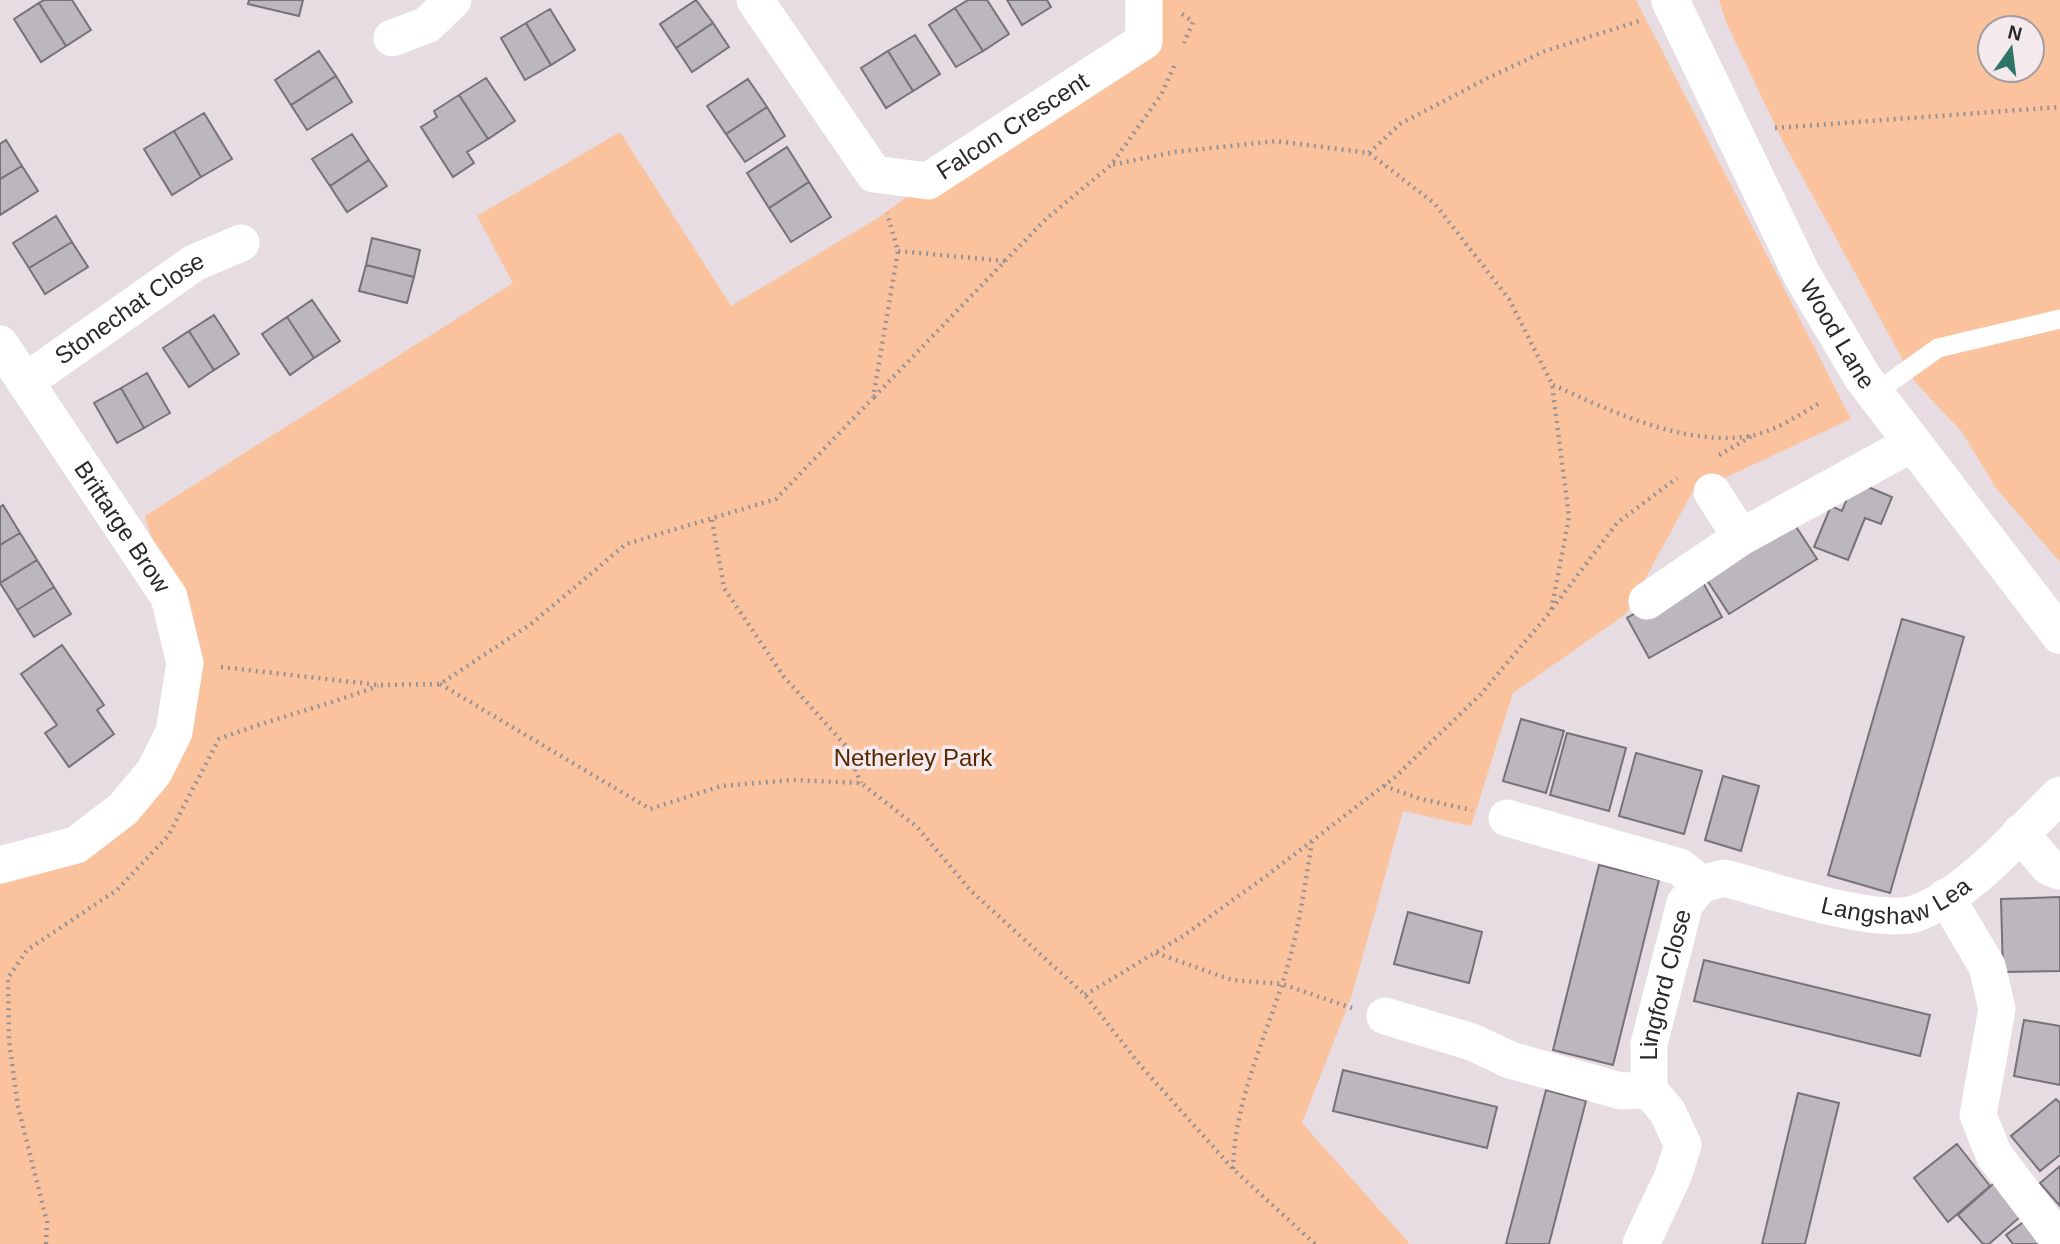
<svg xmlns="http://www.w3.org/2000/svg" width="2060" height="1244" font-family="Arial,sans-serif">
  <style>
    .green { fill: #fbc29e; fill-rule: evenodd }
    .building { fill: #bcb7bf; stroke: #777279; stroke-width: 2 }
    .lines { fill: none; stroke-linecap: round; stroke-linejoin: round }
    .path { stroke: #999295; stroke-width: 4.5; stroke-dasharray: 2 5; stroke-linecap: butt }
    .lane { stroke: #fff; stroke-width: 19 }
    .street { stroke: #fff; stroke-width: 37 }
    .secondary { stroke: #fff; stroke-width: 38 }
    .labels { text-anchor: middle; stroke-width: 7; stroke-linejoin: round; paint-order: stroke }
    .street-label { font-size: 24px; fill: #2b2829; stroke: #f4eaee }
    .park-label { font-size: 24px; fill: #572901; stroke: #f4eaee }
  </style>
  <rect width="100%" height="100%" fill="#e6dce1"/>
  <!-- green -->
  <path class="green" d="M1148,0H1636L1851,419L1692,493L1626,614L1513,693L1471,826L1403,811L1352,995L1302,1123L1410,1244H0V865L76,845L174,732L169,597L145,516L513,283L477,216L620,132L731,306L878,218L928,181L1143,42Z
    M1719,0H2060V562L1996,488L1962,432L1915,382L1782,140L1726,22ZM1990,28H2032V70H1990Z"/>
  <!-- building -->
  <path class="building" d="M44,0H72L91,30L66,46L39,3Z
    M249,0H303L299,16L248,4Z
    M696,0L713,23L676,48L660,24Z
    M968,0H987L1009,34L983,51L955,8Z
    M1007,0H1047L1051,7L1022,25Z
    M39,3L66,46L41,62L14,19Z
    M955,8L983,51L956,67L929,25Z
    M550,9L575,50L551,65L526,23Z
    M526,23L551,65L525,80L501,38Z
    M713,23L729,47L692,72L676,48Z
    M915,35L940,74L913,91L888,51Z
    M319,51L336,76L291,105L275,80Z
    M888,51L913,91L886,108L861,68Z
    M336,76L352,102L307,130L291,105Z
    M486,78L515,121L488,139L459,95Z
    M748,79L767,107L726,134L707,106Z
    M459,95L488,139L467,152L474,163L453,177L421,127L437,117L434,111Z
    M767,107L785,136L745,162L726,134Z
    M204,113L232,159L201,177L174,131Z
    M174,131L201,177L172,195L144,149Z
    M352,134L369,160L330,186L312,159Z
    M6,140L22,166L0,179V144Z
    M787,147L809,182L769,208L747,173Z
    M369,160L387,186L347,212L330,186Z
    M22,166L38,191L0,215V179Z
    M809,182L831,217L791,242L769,208Z
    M56,216L72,242L29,268L13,243Z
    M372,238L420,250L414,277L366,265Z
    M72,242L88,267L45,294L29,268Z
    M366,265L414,277L407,303L359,291Z
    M312,300L340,341L314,358L287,317Z
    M214,315L239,354L214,370L189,331Z
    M287,317L314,358L290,375L262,334Z
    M189,331L214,370L189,387L163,348Z
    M147,373L170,413L144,428L121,388Z
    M121,388L144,428L117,443L94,403Z
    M1854,481L1892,497L1881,524L1865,518L1848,560L1814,547L1831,506L1842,511Z
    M3,505L20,533L0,545V507Z
    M1791,519L1817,559L1729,614L1703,574Z
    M20,533L37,560L0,583V545Z
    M37,560L54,587L17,610L0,583Z
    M1700,577L1722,617L1649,658L1627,618Z
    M54,587L71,614L34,637L17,610Z
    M1902,619L1964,637L1890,893L1828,875Z
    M62,645L104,705L97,710L114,734L69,767L45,733L57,725L21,674Z
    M1521,719L1564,731L1546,793L1503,781Z
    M1567,733L1626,748L1609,811L1550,795Z
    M1636,753L1702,771L1684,834L1619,816Z
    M1723,776L1759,786L1741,851L1705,840Z
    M1599,865L1659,880L1613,1065L1553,1050Z
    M2060,897V971L2003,972L2001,899Z
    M1408,912L1482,932L1469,983L1394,964Z
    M1704,960L1930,1015L1920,1056L1694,1001Z
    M2024,1020L2060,1026V1085L2014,1076Z
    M1343,1070L1497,1107L1487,1148L1333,1111Z
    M1546,1090L1586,1101L1549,1244H1506Z
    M1798,1093L1839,1103L1805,1244H1762Z
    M2056,1099L2060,1103V1155L2040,1171L2011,1136Z
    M1957,1144L1990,1186L1948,1222L1914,1178Z
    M2060,1166V1206L2040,1183Z
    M2001,1177L2029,1209L1989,1244H1983L1958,1215Z
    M2029,1218L2049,1244H2013L2006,1235Z"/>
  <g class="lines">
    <!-- path -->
    <path class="path" d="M1182,14L1193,22L1184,43
      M1775,128L2060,107
      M1369,153L1400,124L1488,78L1545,51L1639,21
      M1005,261L1047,218L1111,165L1161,95L1175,64
      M1553,385C1610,411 1690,449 1755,435C1776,430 1799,415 1818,404
      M874,397L1005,261L898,251
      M1719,455L1754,435
      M712,520L724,588L784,677L846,746L861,783
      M1552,609L1617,523L1677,478
      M221,667L379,685L440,684L531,624L626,544L776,499L873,398L898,251L887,213
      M440,684L650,809L721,786L793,780L861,783L917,827L971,891L1085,995L1141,1066L1233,1169L1315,1244
      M1384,786L1421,799L1472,810
      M1156,953L1232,980L1282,984L1352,1008
      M1085,995L1183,936L1269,874L1395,777L1480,695L1551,611L1569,517L1552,384L1509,299L1435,204L1369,153L1276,141L1175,152L1111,165
      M1233,1169C1235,1102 1262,1046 1282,984C1298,937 1304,890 1312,842
      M46,1244L47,1222L18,1107L9,1041L8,978L27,950L117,890L168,836L219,739C271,719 325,706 378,686"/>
    <!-- lane -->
    <path class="lane" d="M1875,393L1938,348L2060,319"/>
    <!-- street -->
    <g class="street">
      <path id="s1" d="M755,0L874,174L928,181L1144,41V0"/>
      <path d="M392,38L427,25L453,0"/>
      <path id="s2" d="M0,344L169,597L185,663L174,732L154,772L123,809L76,845L0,865"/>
      <path id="s3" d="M25,382L194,263L241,243"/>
      <path d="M1712,492L1741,537"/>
      <path d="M1647,601L1741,537L1911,444"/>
      <path d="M1507,818L1680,867L1701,884"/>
      <path d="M2020,833L2049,867L2060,871"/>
      <path id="s4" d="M1701,884L1724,878C1768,889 1878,927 1917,913C1969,894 2020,833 2060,795"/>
      <path d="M1946,897L1987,966L1997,1009L1978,1115L1994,1155L2060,1242"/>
      <path d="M1385,1016L1472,1042L1510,1060L1621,1091L1649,1090"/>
      <path id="s5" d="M1641,1244L1673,1176L1683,1145L1667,1111L1649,1090V1044L1685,903L1701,884"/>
    </g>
    <!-- secondary -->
    <path class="secondary" id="s6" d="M1670,0L1802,275L1863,378L2060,635"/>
  </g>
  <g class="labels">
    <!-- street labels -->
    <g class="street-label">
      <text dy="8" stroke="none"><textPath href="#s1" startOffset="366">Falcon Crescent</textPath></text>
      <text dy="8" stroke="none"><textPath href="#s3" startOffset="128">Stonechat Close</textPath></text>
      <text dy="8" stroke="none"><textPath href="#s6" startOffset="374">Wood Lane</textPath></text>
      <text dy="8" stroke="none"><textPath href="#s2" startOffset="220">Brittarge Brow</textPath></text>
      <text dy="8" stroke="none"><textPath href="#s4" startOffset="203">Langshaw Lea</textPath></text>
      <text dy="8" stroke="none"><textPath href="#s5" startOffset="280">Lingford Close</textPath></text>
    </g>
    <!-- park labels -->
    <g class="park-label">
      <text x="913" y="766">Netherley Park</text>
    </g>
  </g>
  <!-- north arrow -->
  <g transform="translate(2011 49) rotate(14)"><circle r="33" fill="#f4eaee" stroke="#a49c9f" stroke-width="2"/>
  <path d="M0-5L12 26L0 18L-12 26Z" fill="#2f7467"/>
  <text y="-10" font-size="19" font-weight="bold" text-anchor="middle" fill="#2b2829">N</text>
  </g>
</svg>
